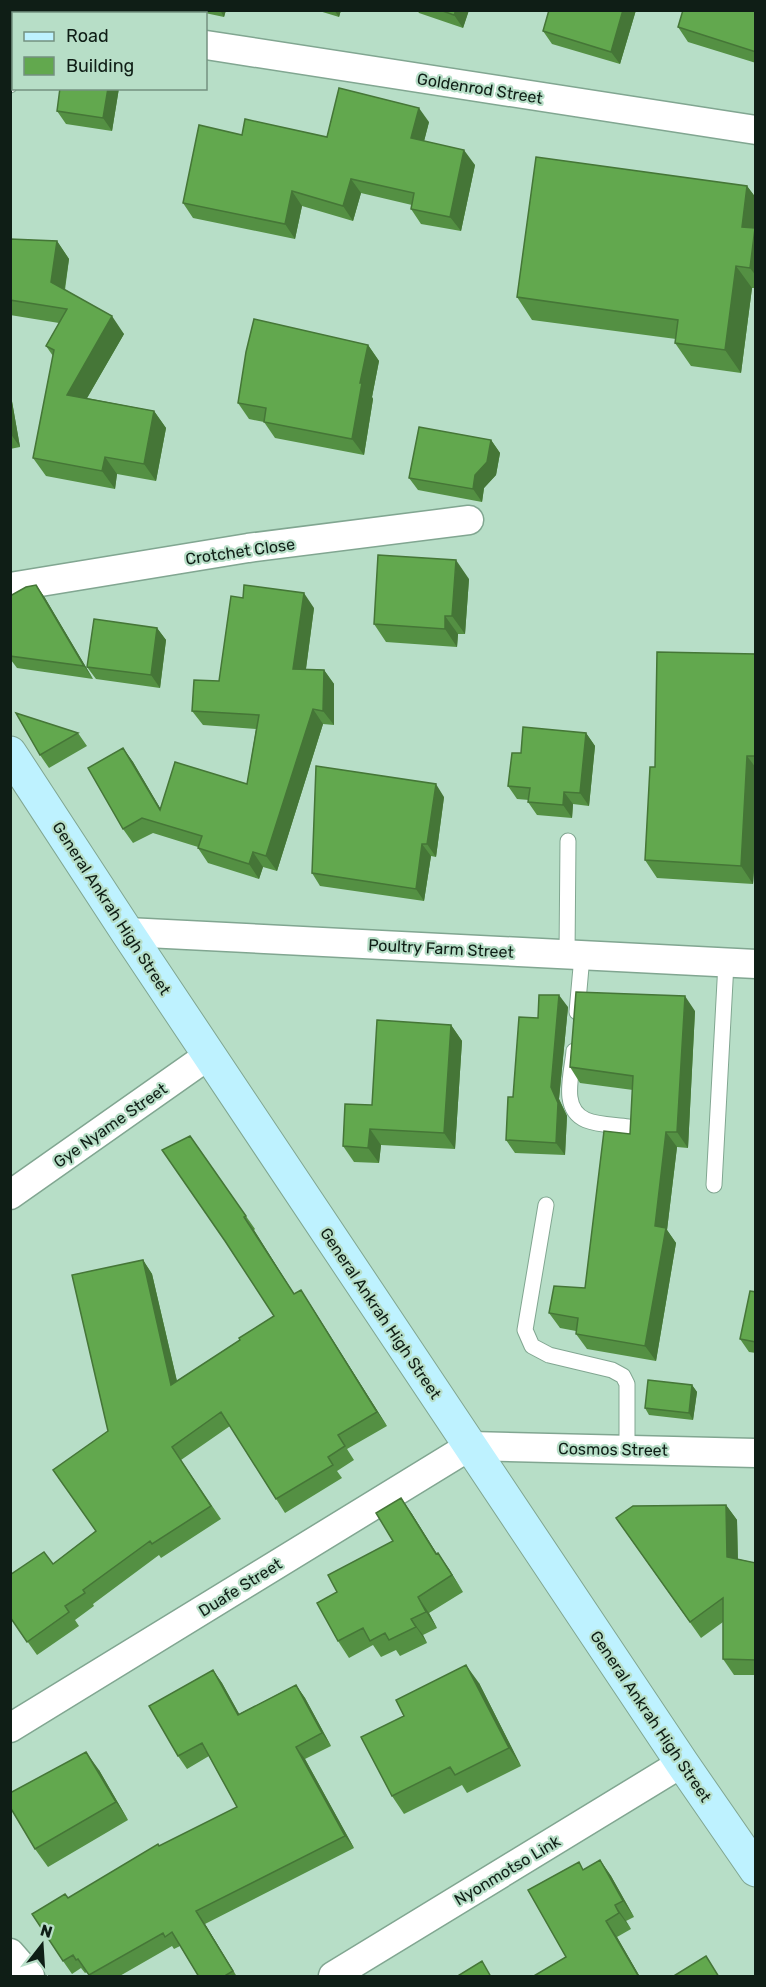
<svg xmlns="http://www.w3.org/2000/svg" width="766" height="1987" font-family="Rubik,sans-serif">
  <style>
    .lines { fill: none; stroke-linecap: round; stroke-linejoin: round }
    .lane-casing { stroke: #81a691; stroke-width: 17 }
    .street-casing { stroke: #81a691; stroke-width: 31 }
    .secondary-casing { stroke: #81a691; stroke-width: 35 }
    .lane { stroke: #fff; stroke-width: 15 }
    .street { stroke: #fff; stroke-width: 28 }
    .secondary { stroke: #bef2ff; stroke-width: 33 }
    .wall { fill: #549043 }
    .shaded-wall { fill: #457637 }
    .building { fill: #62a84e; stroke: #457637; stroke-width: 1.5 }
    .labels { text-anchor: middle; stroke-width: 4.5; stroke-linejoin: round; paint-order: stroke }
    .street-label { font-size: 16px; fill: #0f1e16; stroke: #b7dec7 }
  </style>
  <rect width="100%" height="100%" fill="#b7dec7"/>
  <g class="lines">
    <!-- lane casing -->
    <g class="lane-casing">
      <path id="lane" d="M10,85L14,78
        M567,955L568,841
        M577,1012L582,956
        M574,1051C572,1074 560,1109 586,1120C598,1125 616,1125 628,1127
        M714,1185L726,963
        M546,1205L525,1330L532,1346L549,1355L612,1370L623,1376L627,1384V1449"/>
    </g>
    <!-- street casing -->
    <g class="street-casing">
      <path id="street" d="M10,16H14
        M206,45L756,130
        M10,587L248,548L469,520
        M127,932L756,964
        M10,1195L209,1055
        M10,1728L470,1446L756,1453
        M10,1953L30,1976
        M333,1976L682,1763"/>
    </g>
    <!-- secondary casing -->
    <g class="secondary-casing">
      <path id="secondary" d="M10,753L127,932L682,1763L756,1870"/>
    </g>
    <!-- lane -->
    <use href="#lane" class="lane"/>
    <!-- street -->
    <use href="#street" class="street"/>
    <!-- secondary -->
    <use href="#secondary" class="secondary"/>
  </g>
  <!-- wall -->
  <path class="wall" d="M191,10H226L224,17Z
    M316,10H341L339,17Z
    M417,10H469L463,28L419,13Z
    M636,10L620,64L552,44L543,31Z
    M756,10V63L688,42L678,27Z
    M119,88L112,131L66,124L57,111Z
    M429,122L424,141L475,165L461,231L421,224L411,209L412,205L361,193L353,221L302,206L295,239L193,218L183,203L242,135L327,137Z
    M747,186L756,198V288H752L741,373L691,366L675,343L676,339L532,320L517,297Z
    M10,239L57,241L69,259L65,290L124,334L87,398L154,411L166,428L156,481L117,474L115,489L46,476L33,458L53,356L46,346L59,323L10,315Z
    M368,345L379,361L372,397L373,399L364,455L275,438L264,422L249,419L238,403Z
    M10,390L20,447L10,449Z
    M491,440L500,453L496,475L484,488L482,502L418,490L409,478Z
    M469,579L465,634H458L457,647L386,642L374,624Z
    M36,585L45,598L93,679L17,668L11,660H10V596Z
    M314,608L306,669L324,670L334,684V725L323,724L277,871L263,867L259,879L208,863L198,848V847L153,833L133,843L123,829V748L133,762L160,808L247,784L256,729L203,725L192,711L219,681Z
    M157,628L166,640L160,688L96,679L87,667Z
    M756,654V843L753,884L657,878L645,860L655,767Z
    M78,733L87,746L49,768L40,755Z
    M586,733L595,746L589,806L573,804L572,818L537,815L528,802L529,800L517,799L508,786L521,753Z
    M444,797L436,857L431,856L424,901L320,886L312,873Z
    M568,1007L559,1099L567,1116L565,1155L515,1153L506,1140L513,1097L538,1018Z
    M695,1011L688,1148L677,1147L667,1230L676,1243L656,1361L587,1349L576,1334V1331L560,1328L549,1313L585,1288L630,1134L633,1090L580,1083L570,1067Z
    M451,1025L462,1041L455,1149L381,1145L379,1163L354,1162L343,1146L372,1105Z
    M190,1136L255,1229L254,1230L294,1294L310,1304L387,1426L347,1449L354,1460L337,1471L342,1478L285,1513L230,1426L181,1460L221,1519L161,1558L159,1555L93,1604L94,1606L75,1620L79,1626L37,1655L10,1617L53,1564L96,1531L108,1431L143,1260L152,1274L177,1381L240,1340L274,1316Z
    M756,1292V1353L749,1352L740,1339Z
    M692,1385L697,1392L693,1420L649,1415L645,1408Z
    M401,1498L412,1514L437,1554L449,1569L463,1592L429,1613L437,1628L423,1635L427,1643L400,1656L396,1650L381,1657L373,1645L349,1658L338,1641L337,1592L393,1541Z
    M726,1505L737,1520L738,1559L756,1563V1675H734L723,1659V1622L701,1638L616,1518Z
    M213,1670L222,1683L239,1714L296,1685L305,1698L331,1746L305,1759L354,1848L205,1924L237,1977H199L180,1946L174,1949L172,1946L118,1977H90L87,1972L85,1973L81,1968L72,1974L63,1961L68,1898L160,1846L237,1807L209,1756L187,1769L178,1756Z
    M479,1683L521,1766L467,1793L462,1785L404,1814L392,1796Z
    M99,1770L128,1820L48,1867L35,1849Z
    M600,1860L611,1876L634,1917L626,1921L631,1929L617,1937L640,1977H532L566,1957L584,1869Z"/>
  <!-- shaded-wall -->
  <path class="shaded-wall" d="M220,10H226L224,17Z
    M334,10H341L339,17Z
    M456,10H469L463,28L454,15Z
    M623,10H636L620,64L611,52Z
    M108,88H119L112,131L103,118Z
    M419,108L429,122L421,153L411,138Z
    M464,150L475,165L461,231L450,217Z
    M351,179L361,193L353,221L343,206Z
    M747,186L756,198V276L750,268L742,227Z
    M292,191L302,206L295,239L285,224Z
    M57,241L69,259L63,299L51,282Z
    M736,266L752,288L741,373L725,350Z
    M112,316L124,334L79,412L67,395Z
    M368,345L379,361L372,397L373,399L364,455L352,439L360,383Z
    M10,390L20,447L10,433Z
    M154,411L166,428L156,481L144,464Z
    M491,440L500,453L496,475L484,488L482,502L473,489L475,475Z
    M105,457L117,474L115,489L102,471Z
    M456,560L469,579L465,634L452,616Z
    M36,585L45,598L93,679L84,666Z
    M304,593L314,608L304,683L293,669Z
    M445,616L458,634L457,647L445,629Z
    M157,628L166,640L160,688L151,675Z
    M324,670L334,684V725L323,711Z
    M313,709L323,724L277,871L266,856Z
    M586,733L595,746L589,806L580,793Z
    M123,748L133,762L170,825L160,810Z
    M747,756L756,768V843L753,884L741,866Z
    M436,784L444,797L436,857L427,844Z
    M564,792L573,804L572,818L563,805Z
    M422,844L431,856L424,901L416,889Z
    M253,852L263,867L259,879L249,864Z
    M559,995L568,1007L559,1099L567,1116L565,1155L556,1143L551,1087Z
    M685,996L695,1011L688,1148L677,1132Z
    M451,1025L462,1041L455,1149L444,1133Z
    M370,1129L381,1145L379,1163L368,1148Z
    M666,1132L677,1147L667,1230L676,1243L656,1361L645,1346L655,1226Z
    M244,1217L254,1230L303,1308L294,1294Z
    M143,1260L152,1274L181,1399L171,1385Z
    M301,1290L310,1304L387,1426L377,1412Z
    M692,1385L697,1392L693,1420L689,1413Z
    M401,1498L412,1514L447,1570L436,1554Z
    M726,1505L737,1520L738,1572L727,1557Z
    M438,1553L449,1569L463,1592L452,1575Z
    M418,1597L429,1613L437,1628L426,1612Z
    M411,1619L423,1635L427,1643L416,1627Z
    M466,1665L479,1683L521,1766L509,1748Z
    M213,1670L222,1683L247,1728L238,1715Z
    M296,1685L305,1698L331,1746L322,1733Z
    M296,1747L305,1759L354,1848L345,1836Z
    M86,1752L99,1770L128,1820L116,1802Z
    M600,1860L611,1876L634,1917L623,1901Z
    M615,1905L626,1921L631,1929L619,1913Z
    M196,1911L205,1924L237,1977L233,1971Z
    M606,1921L617,1937L640,1977H639Z"/>
  <!-- building -->
  <path class="building" d="M440,10H456L454,15Z
    M549,10H623L611,52L543,31Z
    M683,10H756V52L678,27Z
    M60,88H108L103,118L57,111Z
    M339,88L419,108L411,138L464,150L450,217L411,209L414,193L351,179L343,206L292,191L285,224L183,203L199,125L242,135L245,119L327,137Z
    M536,157L747,186L742,227L755,228L750,268L736,266L725,350L675,343L678,320L517,297Z
    M10,239L57,241L51,282L112,316L67,395L154,411L144,464L105,457L102,471L33,458L54,350L46,346L67,309L10,300Z
    M254,319L368,345L360,383H362L352,439L264,422L266,408L238,403L246,352Z
    M419,427L491,440L487,462L475,475L473,489L409,478Z
    M378,555L456,560L452,616H445V629L374,624Z
    M36,585L84,666L10,656V596L26,587Z
    M244,585L304,593L293,669L324,670L323,711L313,709L266,856L253,852L249,864L198,848L202,836L142,818L123,829L88,768L123,748L160,810L175,762L247,784L259,715L192,711L194,680L219,681L231,596L243,598Z
    M94,619L157,628L151,675L87,667Z
    M657,652L756,654V756H747L741,866L645,860L650,767H655Z
    M16,713L78,733L40,755Z
    M523,727L586,733L580,793L564,792L563,805L528,802L530,788L508,786L512,753H521Z
    M316,766L436,784L427,844H422L416,889L312,873Z
    M576,992L685,996L677,1132H666L655,1226L666,1228L645,1346L576,1334L578,1318L549,1313L554,1286L585,1288L604,1131L630,1134L633,1076L570,1067Z
    M539,995H559L551,1087L558,1103L556,1143L506,1140L508,1097H513L519,1017L538,1018Z
    M377,1020L451,1025L444,1133L370,1129L368,1148L343,1146L345,1104L372,1105Z
    M190,1136L246,1216L244,1217L294,1294L301,1290L377,1412L338,1435L345,1446L328,1457L333,1465L276,1499L221,1412L172,1447L211,1506L152,1544L150,1541L83,1590L85,1593L65,1606L69,1612L27,1642L10,1617V1575L44,1552L53,1564L96,1531L53,1470L108,1431L72,1275L143,1260L171,1385L240,1340L239,1338L274,1316L225,1241L162,1150Z
    M750,1291L756,1292V1342L740,1339Z
    M648,1380L692,1385L689,1413L645,1408Z
    M401,1498L436,1554L438,1553L452,1575L418,1597L426,1612L411,1619L416,1627L389,1640L385,1633L370,1641L363,1628L338,1641L317,1603L337,1592L328,1575L393,1541L376,1513Z
    M726,1505L727,1557L756,1563V1660L723,1659V1598L690,1622L616,1518L633,1506Z
    M466,1665L509,1748L455,1775L450,1767L392,1796L361,1737L404,1716L396,1700Z
    M213,1670L238,1715L296,1685L322,1733L296,1747L345,1836L196,1911L233,1971L223,1977H199L172,1932L165,1937L163,1933L89,1975L78,1959L76,1960L73,1955L63,1961L32,1914L65,1894L68,1898L158,1844L159,1846L237,1807L202,1743L178,1756L149,1706Z
    M86,1752L116,1802L35,1849L10,1807V1793Z
    M600,1860L623,1901L615,1905L619,1913L606,1921L639,1977H532L566,1957L528,1890L579,1862L583,1870Z
    M706,1956L719,1977H672Z
    M482,1961L491,1977H456Z"/>
  <g class="labels">
    <!-- street labels -->
    <g class="street-label">
      <text transform="translate(480 88) rotate(9)" y="6">Goldenrod Street</text>
      <text transform="translate(240 551) rotate(-8)" y="6">Crotchet Close</text>
      <text transform="translate(112 908) rotate(57)" y="6">General Ankrah High Street</text>
      <text transform="translate(441 948) rotate(3)" y="6">Poultry Farm Street</text>
      <text transform="translate(110 1125) rotate(-35)" y="6">Gye Nyame Street</text>
      <text transform="translate(381 1313) rotate(56)" y="6">General Ankrah High Street</text>
      <text transform="translate(613 1449) rotate(1)" y="6">Cosmos Street</text>
      <text transform="translate(240 1587) rotate(-32)" y="6">Duafe Street</text>
      <text transform="translate(651 1716) rotate(56)" y="6">General Ankrah High Street</text>
      <text transform="translate(507 1870) rotate(-31)" y="6">Nyonmotso Link</text>
    </g>
  </g>
  <!-- border -->
  <rect width="766" height="1987" fill="none" stroke="#0f1e16" stroke-width="24"/>
  <!-- legend -->
  <rect x="12" y="12" width="195" height="78" fill="#b7dec7" stroke="#749180" stroke-width="1.5"/>
  <rect x="24" y="32" width="30" height="9" fill="#bef2ff" stroke="#749180" stroke-width="1.5"/>
  <text x="66" y="42" font-size="18" fill="#0f1e16">Road</text>
  <rect x="24" y="57" width="30" height="18" fill="#62a84e" stroke="#749180" stroke-width="1.5"/>
  <text x="66" y="72" font-size="18" fill="#0f1e16">Building</text>
  <!-- north arrow -->
  <g transform="translate(42 1945) rotate(17)" stroke="#b7dec7" stroke-width="4.5" paint-order="stroke">
  <path d="M0-4.5L10 22L0 15L-10 22Z" fill="#0f1e16"/>
  <text y="-9" font-size="16" font-weight="bold" text-anchor="middle" fill="#0f1e16">N</text>
  </g>
</svg>
